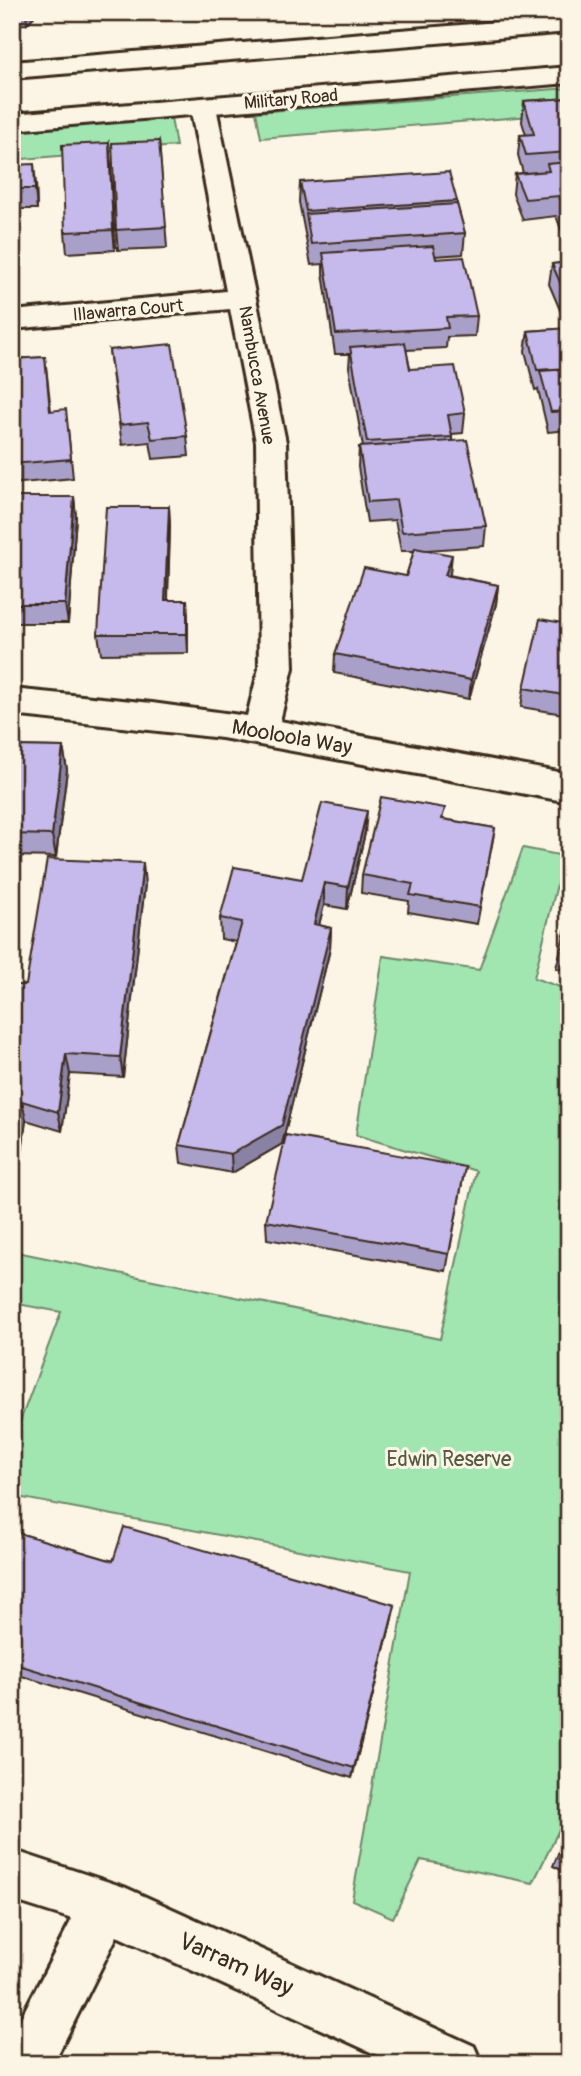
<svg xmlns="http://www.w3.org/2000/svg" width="581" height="2076" font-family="Pangolin,sans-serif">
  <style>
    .green { fill: #a1e5b1; stroke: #6e8868; stroke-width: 2 }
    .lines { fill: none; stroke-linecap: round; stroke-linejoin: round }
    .minor-casing { stroke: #3b2a1e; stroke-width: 6 }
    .major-casing { stroke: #3b2a1e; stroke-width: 6 }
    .minor { fill: #fcf5e5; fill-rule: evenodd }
    .major { fill: #fcf5e5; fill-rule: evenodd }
    .wall { fill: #a9a0ca; stroke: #3b2a1e; stroke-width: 2 }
    .shaded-wall { fill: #8a82a4; stroke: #3b2a1e; stroke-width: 2 }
    .building { fill: #c5baeb; stroke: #3b2a1e; stroke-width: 2 }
    .labels { text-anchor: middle; stroke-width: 6; stroke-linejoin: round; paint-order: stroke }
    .far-street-label { font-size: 18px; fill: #3b2a1e; stroke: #fcf5e5 }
    .street-label { font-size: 21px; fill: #3b2a1e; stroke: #fcf5e5 }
    .park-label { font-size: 21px; fill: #545943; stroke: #fcf5e5 }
    .near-street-label { font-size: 24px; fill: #3b2a1e; stroke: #fcf5e5 }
  </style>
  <rect width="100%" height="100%" fill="#fcf5e5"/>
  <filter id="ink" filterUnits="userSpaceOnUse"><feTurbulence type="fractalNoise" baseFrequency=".0143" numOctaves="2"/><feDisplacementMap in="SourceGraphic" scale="14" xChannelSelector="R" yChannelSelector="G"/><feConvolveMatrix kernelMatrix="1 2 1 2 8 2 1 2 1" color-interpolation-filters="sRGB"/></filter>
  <g filter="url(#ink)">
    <!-- green -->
    <path class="green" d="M569,88V113L261,138L256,112Z
      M171,118L176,146L12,160V131Z
      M523,848L564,856L534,978L569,990V1809L533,1883L421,1860L393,1918L352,1900L410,1571L12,1496V1443L61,1312L12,1303V1251L440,1339L476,1171L356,1135L383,956L479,970Z"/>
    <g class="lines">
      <!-- minor casing -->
      <g class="minor-casing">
        <path id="minor" d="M203,99L212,101L216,107L286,442L293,668L280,721L569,774V802L222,738L12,715V689L152,703L247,716L259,668L256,442L230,309L12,329V311L226,291L190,107L194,101Z
          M12,1850L124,1887L474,2046L482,2064H397L117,1936L53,2064H12V2035L72,1919L12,1900Z"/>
      </g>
      <!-- major casing -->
      <g class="major-casing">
        <path id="major" d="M569,16V32L12,78V62Z
          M569,67V83L12,130V114Z"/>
      </g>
      <!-- minor -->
      <use href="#minor" class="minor"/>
      <!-- major -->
      <use href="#major" class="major"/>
    </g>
    <!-- wall -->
    <path class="wall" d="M12,12H38L27,24L12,25Z
      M569,98V242H566L556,216L523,220L513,194L515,174L523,173L518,155L520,135H526L522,122L524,101Z
      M159,141L167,248L118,250L116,230Z
      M109,143L115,250L67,253L65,232Z
      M12,165L36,184L37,209H12Z
      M300,182L457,201V204L465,233L463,254L435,256L436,259L477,316L475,336L447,337L446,348L406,350L410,369L465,413L463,433L452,434V441L486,526L484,546L426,550L449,575L498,585L496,604L469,699L334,673L335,654L406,576L414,551H401L395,520L367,522L358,467L359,447H363L349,367L350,354H335L323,273V264L311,265L299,202Z
      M12,217H16L19,237L20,268H12Z
      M569,262V309L560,310L549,284L552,264Z
      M569,328V430L548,432L538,389L535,390L525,351L528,331Z
      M109,350L187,436L189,456L153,459L150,442L122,445Z
      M45,357L51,411L68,429L73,478L12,484V359Z
      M12,497H74L76,517L68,623H12Z
      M169,507L170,526L168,600H187L188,620V653L101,654L98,634Z
      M569,624V715L521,707L524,688Z
      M12,746L63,747L67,770L56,857L12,856Z
      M443,819L495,828L477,924L408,912L409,901L361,893L362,875Z
      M365,833L347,909L324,905L319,925L331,928L330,949L282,1144L232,1173L181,1163L179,1145L236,942L221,939L220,918L302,879Z
      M145,884L123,1077L70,1074L62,1131L26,1120L16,1200H12V985H26Z
      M569,917V971L556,968Z
      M465,1167L446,1271L267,1239L266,1221Z
      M12,1531L113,1561L392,1618L352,1778L12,1673Z
      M569,1826V1874L553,1866Z"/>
    <!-- shaded-wall -->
    <path class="shaded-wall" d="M26,12H38L27,24Z
      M109,143L111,164L115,250L113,230Z
      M34,164L36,184L37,209L35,189Z
      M16,217L19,237L20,268L18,248Z
      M563,289H569V309L560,310Z
      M74,497L76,517L68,623L65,604Z
      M169,507L170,526L167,620L165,600Z
      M452,555L450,574L443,594L445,575Z
      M498,585L496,604L469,699L471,680Z
      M187,600L188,620V653L187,634Z
      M63,747L67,770L56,857L52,835Z
      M367,811L365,833L347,909L348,887Z
      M143,863L145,884L123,1077L120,1057Z
      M324,883V905L314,945V924Z
      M331,928L330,949L282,1144L232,1173L231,1154Z
      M66,1054L70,1074L62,1131L58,1112Z
      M22,1101L26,1120L16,1200L12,1188V1168Z
      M395,1605L392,1618L352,1778L354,1768Z"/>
    <!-- building -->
    <path class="building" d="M569,98V152L526,155L520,135L534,134L524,101Z
      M159,141L166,227L116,230L112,143Z
      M109,143L113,230L65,232L62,145Z
      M569,162V222L559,196L525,199L515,174L549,171L547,164Z
      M34,164L35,189H12V165Z
      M449,172L457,201L306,211L300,182Z
      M457,204L465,233L311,244L306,214Z
      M12,217H16L18,248H12Z
      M433,246L436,259L464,257L477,316L446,317L448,328L336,334L323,253Z
      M569,262V289H563L552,264Z
      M569,328V368L537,370L528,331Z
      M405,343L410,369L455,366L465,413L448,415L452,437L367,442L350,347Z
      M172,344L187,436L152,439L148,422L120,425L109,350Z
      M45,357L50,411L66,409L71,459L12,464V359Z
      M569,369V411L551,412L540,371Z
      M467,440L486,526L402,532L396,500L368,502L359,447Z
      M12,497H74L65,604H12Z
      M106,507H169L165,600H187V634H98Z
      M415,548L452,555L445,575L498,585L471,680L335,654L364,568L406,576Z
      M540,619L569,624V696L524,688Z
      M12,746L63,747L52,835L12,834Z
      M381,797L445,808L442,819L495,828L480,907L410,895L413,884L362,875Z
      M322,803L367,811L348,887L324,883L314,924L331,928L282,1125L231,1154L179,1145L242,922L220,918L234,867L302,879Z
      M47,859L143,863L120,1057L66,1054L58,1112L22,1101L12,1168V985H26Z
      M569,917V949L561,947Z
      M286,1135L465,1167L449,1254L266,1221Z
      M124,1527L395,1605L354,1768L12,1663V1531L113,1561Z
      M569,1834V1864L559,1859Z"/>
  </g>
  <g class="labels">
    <!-- far-street labels -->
    <g class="far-street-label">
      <text transform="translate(291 99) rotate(-5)" y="6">Military Road</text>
      <text transform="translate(128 310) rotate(-5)" y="6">Illawarra Court</text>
      <text transform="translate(257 375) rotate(80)" y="6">Nambucca Avenue</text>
    </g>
    <!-- street labels -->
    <g class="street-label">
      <text transform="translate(292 737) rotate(10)" y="7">Mooloola Way</text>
    </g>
    <!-- park labels -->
    <g class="park-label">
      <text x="449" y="1466">Edwin Reserve</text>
    </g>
    <!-- near-street labels -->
    <g class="near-street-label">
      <text transform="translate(236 1964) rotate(24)" y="8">Varram Way</text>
    </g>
  </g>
  <!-- margin -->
  <rect width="581" height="2076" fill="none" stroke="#fcf5e5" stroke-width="42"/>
  <rect x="21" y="21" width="539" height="2034" fill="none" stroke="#3b2a1e" stroke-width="2.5" filter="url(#ink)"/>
</svg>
